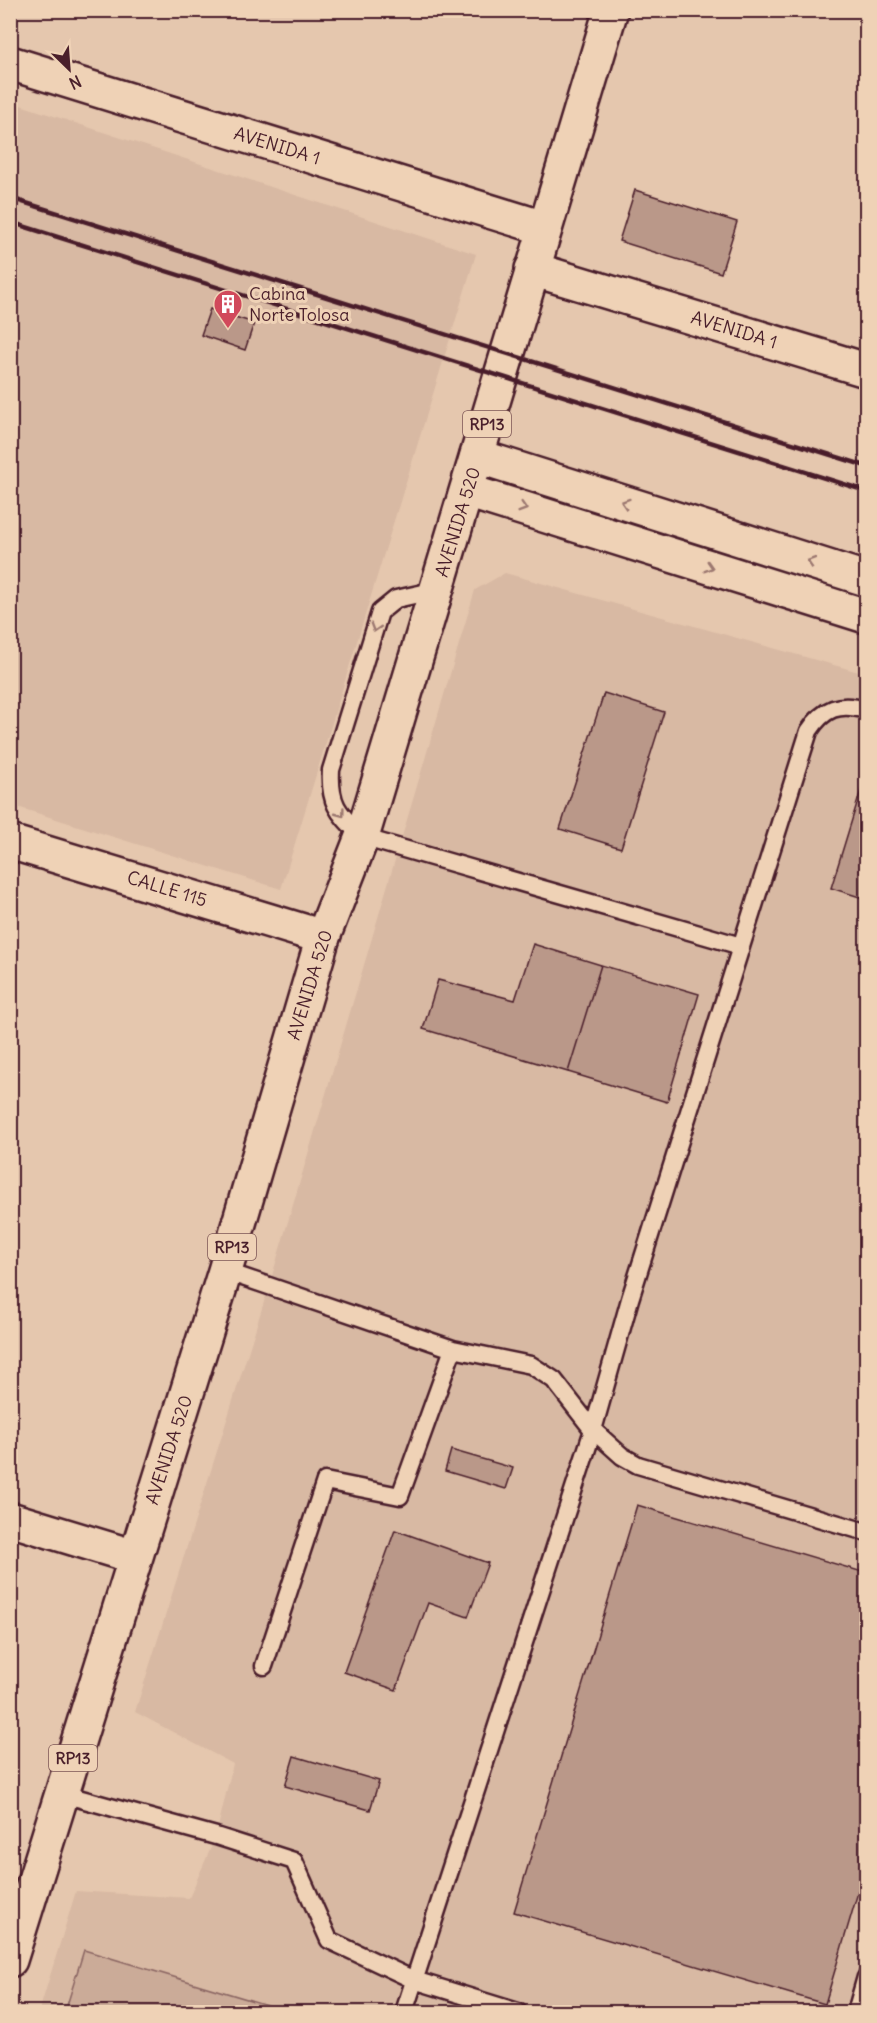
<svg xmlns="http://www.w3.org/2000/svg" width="877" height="2023" font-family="Delius,sans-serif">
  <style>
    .built { fill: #d8b9a3 }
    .green { fill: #cbab98; stroke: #8a6562; stroke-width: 1.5 }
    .building { fill: #ba9889; stroke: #4a1f2b; stroke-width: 1.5 }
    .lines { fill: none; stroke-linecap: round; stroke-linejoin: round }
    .service-casing { stroke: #4a1f2b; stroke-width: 21 }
    .minor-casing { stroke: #4a1f2b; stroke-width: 38 }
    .tertiary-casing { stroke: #4a1f2b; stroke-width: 38 }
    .primary-casing { stroke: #4a1f2b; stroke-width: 38 }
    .service { stroke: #efd2b6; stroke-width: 16 }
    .minor { stroke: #efd2b6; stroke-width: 33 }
    .tertiary { stroke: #efd2b6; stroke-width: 33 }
    .primary { stroke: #efd2b6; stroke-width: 33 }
    .rail { stroke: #4a1f2b; stroke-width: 4.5 }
    .oneway { stroke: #9c7870 }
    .labels { text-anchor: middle; stroke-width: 6; stroke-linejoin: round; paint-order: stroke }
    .shield { fill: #efd2b6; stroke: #7c5555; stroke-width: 1.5 }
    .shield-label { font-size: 16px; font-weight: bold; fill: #4a1f2b }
    .street-label { font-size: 18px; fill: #4a1f2b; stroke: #efd2b6 }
    .poi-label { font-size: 18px; fill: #4a1f2b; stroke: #efd2b6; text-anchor: start }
  </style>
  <rect width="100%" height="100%" fill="#e5c7ae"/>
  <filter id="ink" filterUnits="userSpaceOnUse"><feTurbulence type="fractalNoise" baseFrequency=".0167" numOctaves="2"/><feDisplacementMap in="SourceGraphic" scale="12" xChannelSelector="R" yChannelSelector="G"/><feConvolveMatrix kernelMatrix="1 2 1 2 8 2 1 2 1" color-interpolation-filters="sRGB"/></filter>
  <g filter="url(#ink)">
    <!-- built -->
    <path class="built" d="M11,102L476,254L281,889L11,805Z
      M505,573L866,674V2012H39L76,1891L189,1898L216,1836L233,1764L135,1712L269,1286L475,590Z"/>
    <!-- green -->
    <path class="green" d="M84,1950L290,2012H65Z"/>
    <!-- building -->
    <path class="building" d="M635,190L737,222L721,273L619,241Z
      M210,309L254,323L245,350L201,335Z
      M604,693L664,712L621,848L560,829Z
      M866,774V899L831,888Z
      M533,944L601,965L568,1072L423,1029L438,980L515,1000Z
      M601,965L699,994L667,1102L568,1072Z
      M451,1450L513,1468L506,1489L445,1471Z
      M637,1505L866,1573V1865L825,2004L514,1912Z
      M395,1530L488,1563L468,1617L428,1603L396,1690L344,1672Z
      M294,1756L379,1781L370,1810L285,1786Z"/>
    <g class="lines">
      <!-- service casing -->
      <g class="service-casing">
        <path id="service" d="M437,590L396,599L380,612L331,770C329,805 339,813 362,837L741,946
          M225,1271L453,1349L531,1365L554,1380L593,1430L622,1456L638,1465L866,1532
          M264,1666L325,1481L400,1496L453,1349
          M63,1794L216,1836L294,1861L329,1940L414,1980L518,2012
          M404,2012L593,1430L630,1299L809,731C824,708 839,702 866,710
          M856,2012L866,1977"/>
      </g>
      <!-- minor casing -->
      <g class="minor-casing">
        <path id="minor" d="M10,63L544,228
          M532,269L866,370
          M10,842L323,937
          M10,1519L135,1557"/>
      </g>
      <!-- tertiary casing -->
      <g class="tertiary-casing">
        <path id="tertiary" d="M477,456L866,579
          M467,491L866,616"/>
      </g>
      <!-- primary casing -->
      <g class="primary-casing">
        <path id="primary" d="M10,1960L225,1271L323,937L362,837L611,10"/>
      </g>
      <!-- service -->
      <use href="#service" class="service"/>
      <!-- minor -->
      <use href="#minor" class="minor"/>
      <!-- tertiary -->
      <use href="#tertiary" class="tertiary"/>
      <!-- primary -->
      <use href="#primary" class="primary"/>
      <!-- rail -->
      <path class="rail" d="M10,198L866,466
        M10,222L866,491"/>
    </g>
    <!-- one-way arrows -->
    <defs><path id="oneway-chevron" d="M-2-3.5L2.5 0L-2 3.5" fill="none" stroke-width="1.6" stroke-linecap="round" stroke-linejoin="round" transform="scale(1.5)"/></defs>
    <g class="oneway">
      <use href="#oneway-chevron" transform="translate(625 503) rotate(-162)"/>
      <use href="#oneway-chevron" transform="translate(523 508) rotate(17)"/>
      <use href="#oneway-chevron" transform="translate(811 562) rotate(-162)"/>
      <use href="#oneway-chevron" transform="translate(709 567) rotate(17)"/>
      <use href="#oneway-chevron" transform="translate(375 628) rotate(107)"/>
      <use href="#oneway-chevron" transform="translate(341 813) rotate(53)"/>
    </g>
  </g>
  <!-- icons -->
  <defs>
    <g id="building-pin" transform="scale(1.5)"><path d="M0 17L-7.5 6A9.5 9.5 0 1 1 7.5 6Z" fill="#d1495b" stroke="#efd2b6"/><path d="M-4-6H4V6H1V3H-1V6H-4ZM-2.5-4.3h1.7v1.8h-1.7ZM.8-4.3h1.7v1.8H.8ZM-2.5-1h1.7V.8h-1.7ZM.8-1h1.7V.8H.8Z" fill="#fff"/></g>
  </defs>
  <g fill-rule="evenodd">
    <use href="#building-pin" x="228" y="304"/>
  </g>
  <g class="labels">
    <!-- shield labels -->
    <g class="shield">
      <rect x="463" y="411" width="48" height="26" rx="4.5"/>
      <rect x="208" y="1234" width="48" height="26" rx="4.5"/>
      <rect x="49" y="1745" width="48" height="26" rx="4.5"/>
    </g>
    <g class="shield-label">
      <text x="487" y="430">RP13</text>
      <text x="232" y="1253">RP13</text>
      <text x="73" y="1764">RP13</text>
    </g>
    <!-- street labels -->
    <g class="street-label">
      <text transform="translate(277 146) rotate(17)" y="6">AVENIDA 1</text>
      <text transform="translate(734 330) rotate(17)" y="6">AVENIDA 1</text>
      <text transform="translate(458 522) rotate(-73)" y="6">AVENIDA 520</text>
      <text transform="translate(167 889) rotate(17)" y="6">CALLE 115</text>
      <text transform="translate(310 985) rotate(-73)" y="6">AVENIDA 520</text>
      <text transform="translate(169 1450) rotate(-72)" y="6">AVENIDA 520</text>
    </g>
    <!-- poi labels -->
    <g class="poi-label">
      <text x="249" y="300">Cabina<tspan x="249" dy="21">Norte Tolosa</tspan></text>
    </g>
  </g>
  <!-- margin -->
  <rect width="877" height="2023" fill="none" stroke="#efd2b6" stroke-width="36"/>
  <rect x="18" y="18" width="841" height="1987" fill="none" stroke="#4a1f2b" stroke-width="2" filter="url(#ink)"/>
  <!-- north arrow -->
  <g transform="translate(69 69) rotate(155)" stroke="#efd2b6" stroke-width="4.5" paint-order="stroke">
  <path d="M0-4.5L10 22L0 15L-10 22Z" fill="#4a1f2b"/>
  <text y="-9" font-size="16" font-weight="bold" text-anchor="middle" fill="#4a1f2b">N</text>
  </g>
</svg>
